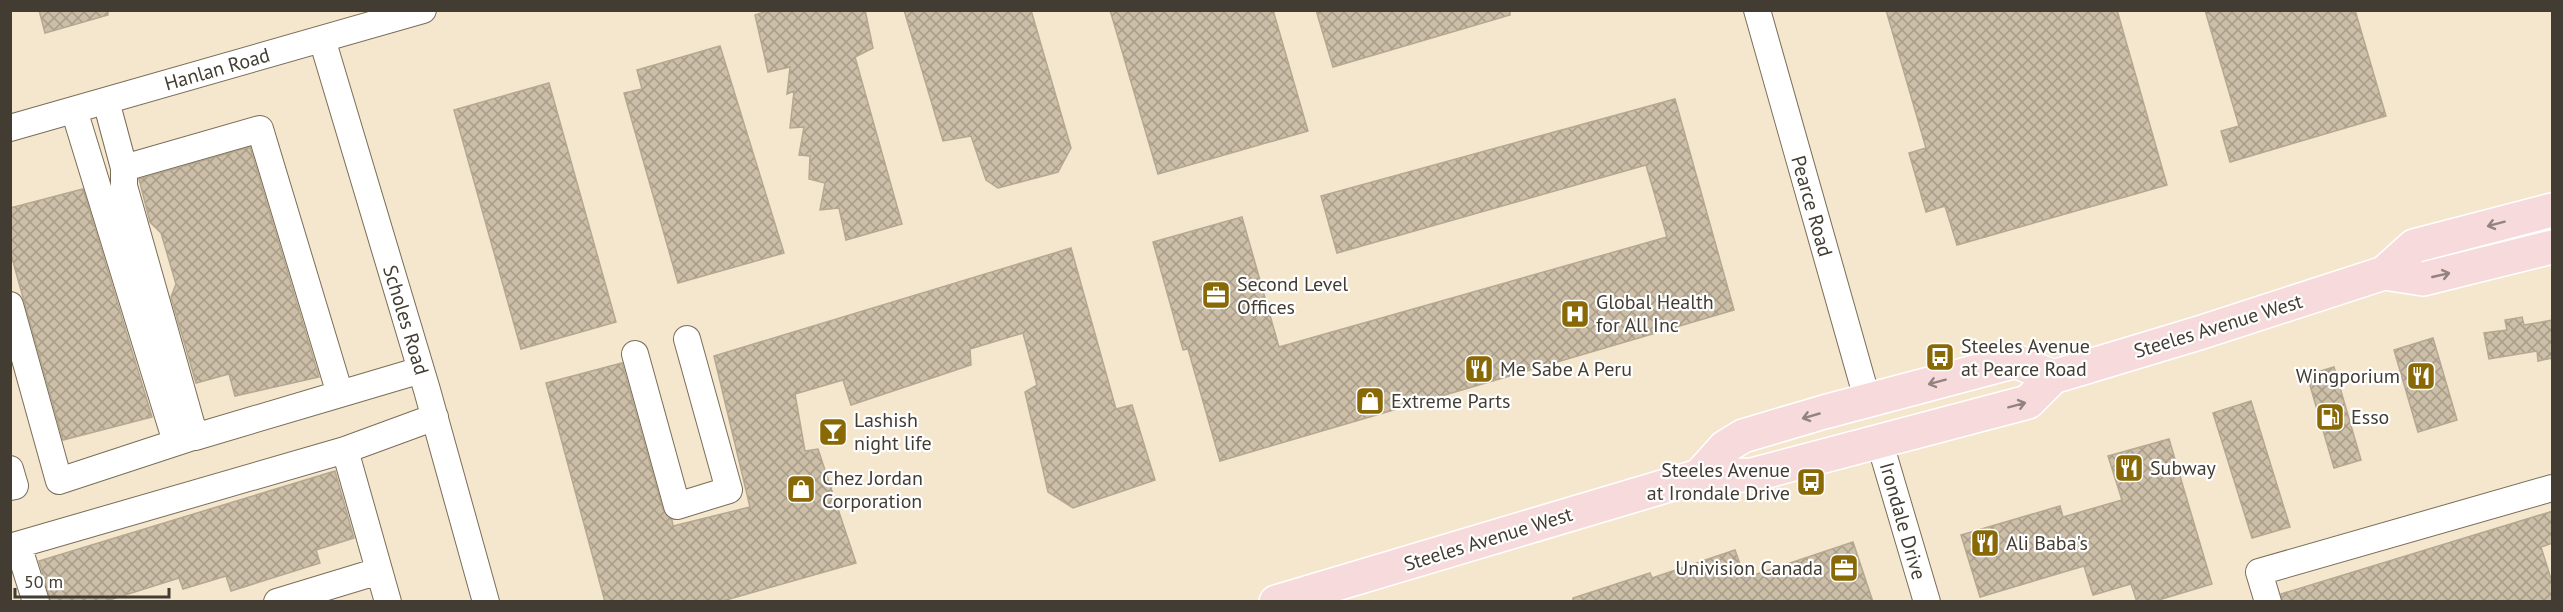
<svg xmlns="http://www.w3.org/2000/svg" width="2563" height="612" font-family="'PT Sans',sans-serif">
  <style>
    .building { fill: url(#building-cross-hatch); stroke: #b5a891; stroke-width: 1.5 }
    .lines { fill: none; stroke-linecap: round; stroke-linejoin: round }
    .minor-casing { stroke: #7a6d58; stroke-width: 28 }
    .major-casing { stroke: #fff; stroke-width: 36 }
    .minor { stroke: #fff; stroke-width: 26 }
    .major { stroke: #f6dadc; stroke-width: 33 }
    .oneway { stroke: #93837e }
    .labels { text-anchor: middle; stroke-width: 4.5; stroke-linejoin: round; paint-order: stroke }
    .street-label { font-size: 20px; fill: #423c32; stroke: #fff }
    .poi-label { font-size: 20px; fill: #423c32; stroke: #fff; text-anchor: start }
  </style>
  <defs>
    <pattern id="building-cross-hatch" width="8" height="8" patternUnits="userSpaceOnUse" patternTransform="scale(1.5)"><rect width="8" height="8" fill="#ccbea7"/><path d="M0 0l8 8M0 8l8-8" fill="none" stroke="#a79c89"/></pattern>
  </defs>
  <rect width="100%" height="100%" fill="#f5e7ce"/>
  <!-- building -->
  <path class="building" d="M39,10H108V15L45,33Z
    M770,10H865L873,48L855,57L902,224L846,240L839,208L820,210L825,183L809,179L810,156L799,155L804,127L790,128L794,91L787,94L790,67L768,72L755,15Z
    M904,10H1031L1071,148L1058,172L998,188L986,180L971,136L943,141Z
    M1110,10H1273L1308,131L1158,174Z
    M1316,10H1510V15L1333,67Z
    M1886,10H2117L2167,185L1957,245L1945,206L1926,212L1909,153L1926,148Z
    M2205,10H2355L2386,116L2230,162L2221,131L2239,126Z
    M720,46L784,253L678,283L624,93L642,89L637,70Z
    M549,83L616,322L521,349L454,110Z
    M1675,99L1734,310L1220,461L1188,349L1183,350L1153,242L1242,217L1279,347L1667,237L1646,165L1337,253L1321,196Z
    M250,147L319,377L235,396L229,374L196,383L171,297L176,284L161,233L150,222L139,179Z
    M83,189L152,417L63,440L10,251V208Z
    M1071,248L1116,409L1132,405L1155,480L1073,508L1048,492L1025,392L1037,385L1023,333L970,349L971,365L851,405L843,380L795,394L805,451L818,449L856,563L719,602H605L546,383L622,363L663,510L672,520L673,526L750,507L714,356Z
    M2522,317L2524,325L2553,320V358L2538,361L2537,351L2489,359L2484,333L2507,330L2505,320Z
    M2433,338L2457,420L2418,432L2394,350Z
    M2334,367L2361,460L2334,468L2307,375Z
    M2251,401L2290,527L2252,538L2213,413Z
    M2169,439L2212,584L2152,602H2137L2131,584L2093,595L2084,566L1980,597L1961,535L2060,506L2063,517L2122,500L2108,456Z
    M335,471L354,538L316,550L320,563L231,591L226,576L183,589L179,578L103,602H51L39,561Z
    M2553,511V543L2541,547L2553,585V602H2283L2281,594Z
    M1853,542L1873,602H1573V598L1650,573L1652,578L1735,550L1745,578Z"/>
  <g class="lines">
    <!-- minor casing -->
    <g class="minor-casing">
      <path id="minor" d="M1757,10L1868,402
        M322,39L427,390L486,602
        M106,101L124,168L260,129L340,394L195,437L124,186V168
        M74,110L176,442
        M10,128L423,10
        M10,305L59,481L193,437
        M635,354L677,506L729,490L687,339
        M340,394L421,370
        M1879,440L1927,602
        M345,450L388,602
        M10,469L15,486L10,487
        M18,545L36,602
        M10,547L345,450L435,417
        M277,602L379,571
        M2268,602L2259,572L2552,488"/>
    </g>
    <!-- major casing -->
    <g class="major-casing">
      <path id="major" d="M2384,273L2423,279L2552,247
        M1699,476L1725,447L1743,436L1824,412L2016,361L2053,377
        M1276,602L1699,476L1752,475L2028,402L2053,377L2199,333L2384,273L2414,246L2552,210"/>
    </g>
    <!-- minor -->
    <use href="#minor" class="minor"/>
    <!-- major -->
    <use href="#major" class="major"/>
  </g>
  <!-- one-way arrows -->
  <defs><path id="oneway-shaft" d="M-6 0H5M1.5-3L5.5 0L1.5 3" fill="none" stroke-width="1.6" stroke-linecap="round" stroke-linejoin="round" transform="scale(1.5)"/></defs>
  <g class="oneway">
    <use href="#oneway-shaft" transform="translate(2496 224) rotate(165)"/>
    <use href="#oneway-shaft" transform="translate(2441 275) rotate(-13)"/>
    <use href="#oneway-shaft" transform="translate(1937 382) rotate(165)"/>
    <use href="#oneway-shaft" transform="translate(2017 405) rotate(-15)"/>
    <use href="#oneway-shaft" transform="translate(1811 416) rotate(164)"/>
  </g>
  <!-- icons -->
  <defs>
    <g id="office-square" transform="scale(1.5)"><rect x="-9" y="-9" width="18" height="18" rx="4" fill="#886905" stroke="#fff"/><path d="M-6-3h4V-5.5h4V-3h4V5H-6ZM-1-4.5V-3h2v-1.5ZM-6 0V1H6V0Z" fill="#fff"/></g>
    <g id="hospital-square" transform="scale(1.5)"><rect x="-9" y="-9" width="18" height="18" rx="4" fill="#886905" stroke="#fff"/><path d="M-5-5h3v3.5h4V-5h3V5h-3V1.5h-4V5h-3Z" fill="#fff"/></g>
    <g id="bus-square" transform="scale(1.5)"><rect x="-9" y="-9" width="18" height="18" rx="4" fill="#886905" stroke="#fff"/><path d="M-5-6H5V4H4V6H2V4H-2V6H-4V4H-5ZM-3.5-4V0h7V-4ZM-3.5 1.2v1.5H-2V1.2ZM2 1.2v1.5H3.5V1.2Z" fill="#fff"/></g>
    <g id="restaurant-square" transform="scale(1.5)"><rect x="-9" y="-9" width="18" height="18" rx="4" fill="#886905" stroke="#fff"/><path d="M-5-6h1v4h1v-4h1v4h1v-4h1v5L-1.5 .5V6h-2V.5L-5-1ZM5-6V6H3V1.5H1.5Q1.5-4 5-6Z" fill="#fff"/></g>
    <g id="shop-square" transform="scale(1.5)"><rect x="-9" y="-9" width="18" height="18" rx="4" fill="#886905" stroke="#fff"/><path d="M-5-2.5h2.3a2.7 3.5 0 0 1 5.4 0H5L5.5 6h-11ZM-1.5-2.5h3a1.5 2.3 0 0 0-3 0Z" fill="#fff"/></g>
    <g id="fuel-square" transform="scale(1.5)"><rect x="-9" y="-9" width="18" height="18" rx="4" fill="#886905" stroke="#fff"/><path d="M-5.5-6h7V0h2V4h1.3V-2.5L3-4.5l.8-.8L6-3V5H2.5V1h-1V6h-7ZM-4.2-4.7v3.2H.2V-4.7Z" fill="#fff"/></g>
    <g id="bar-square" transform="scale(1.5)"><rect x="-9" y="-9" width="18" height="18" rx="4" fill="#886905" stroke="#fff"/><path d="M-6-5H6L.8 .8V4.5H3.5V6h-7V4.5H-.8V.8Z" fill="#fff"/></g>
  </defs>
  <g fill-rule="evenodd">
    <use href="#office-square" x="1216" y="295"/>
    <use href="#hospital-square" x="1575" y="314"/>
    <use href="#bus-square" x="1940" y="357"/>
    <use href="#restaurant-square" x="1479" y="369"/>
    <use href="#restaurant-square" x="2421" y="376"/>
    <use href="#shop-square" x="1370" y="401"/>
    <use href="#fuel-square" x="2330" y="417"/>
    <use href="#bar-square" x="833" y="432"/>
    <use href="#restaurant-square" x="2129" y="468"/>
    <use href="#bus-square" x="1811" y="482"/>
    <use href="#shop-square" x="801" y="489"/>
    <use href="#restaurant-square" x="1985" y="543"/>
    <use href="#office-square" x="1844" y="568"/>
  </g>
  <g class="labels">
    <!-- street labels -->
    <g class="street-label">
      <text transform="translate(217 69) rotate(-16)" y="7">Hanlan Road</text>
      <text transform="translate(1812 206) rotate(74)" y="7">Pearce Road</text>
      <text transform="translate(406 320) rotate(73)" y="7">Scholes Road</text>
      <text transform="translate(2218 326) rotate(-17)" y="7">Steeles Avenue West</text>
      <text transform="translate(1903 521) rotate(74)" y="7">Irondale Drive</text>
      <text transform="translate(1488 539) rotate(-17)" y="7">Steeles Avenue West</text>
    </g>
    <!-- poi labels -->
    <g class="poi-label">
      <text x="1237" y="291">Second Level<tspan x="1237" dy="23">Offices</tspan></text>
      <text x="1596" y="309">Global Health<tspan x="1596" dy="23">for All Inc</tspan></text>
      <text x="1961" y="353">Steeles Avenue<tspan x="1961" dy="23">at Pearce Road</tspan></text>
      <text x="1500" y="376">Me Sabe A Peru</text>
      <text x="2400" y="383" text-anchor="end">Wingporium</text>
      <text x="1391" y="408">Extreme Parts</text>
      <text x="2351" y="424">Esso</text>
      <text x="854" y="427">Lashish<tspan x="854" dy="23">night life</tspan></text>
      <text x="2150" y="475">Subway</text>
      <text x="1790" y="477" text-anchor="end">Steeles Avenue<tspan x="1790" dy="23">at Irondale Drive</tspan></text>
      <text x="822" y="485">Chez Jordan<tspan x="822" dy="23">Corporation</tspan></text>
      <text x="2006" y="550">Ali Baba's</text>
      <text x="1823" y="575" text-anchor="end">Univision Canada</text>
    </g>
  </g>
  <!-- border -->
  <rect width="2563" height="612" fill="none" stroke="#423c32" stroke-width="24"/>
  <!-- scale -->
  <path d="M15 588v9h154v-9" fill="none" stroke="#423c32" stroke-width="3"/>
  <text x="24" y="588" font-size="18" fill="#423c32" stroke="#ffffff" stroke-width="4.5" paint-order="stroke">50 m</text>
</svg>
